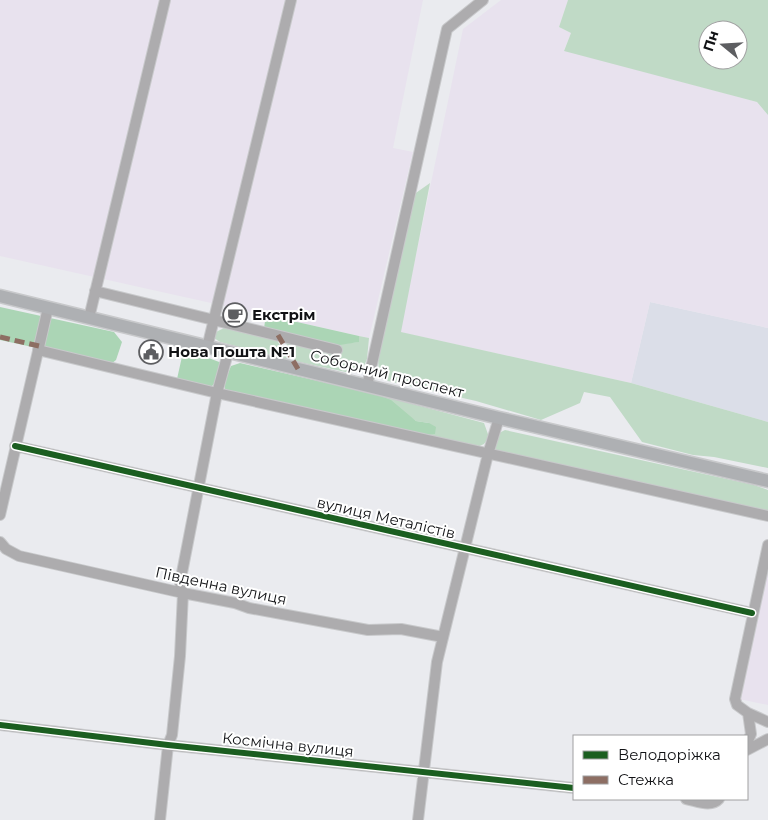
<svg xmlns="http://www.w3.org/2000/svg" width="768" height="820" font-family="Montserrat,sans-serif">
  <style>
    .built { fill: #dbdee8 }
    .industrial { fill: #e8e2ee }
    .green { fill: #c0dac6; fill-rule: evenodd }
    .forest { fill: #abd5b5 }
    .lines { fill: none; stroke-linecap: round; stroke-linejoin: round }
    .minor-casing { stroke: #c8c9cb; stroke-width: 12 }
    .major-casing { stroke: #c8c9cb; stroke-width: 15 }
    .minor { stroke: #adacae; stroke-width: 10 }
    .major { stroke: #aeb0b3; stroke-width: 12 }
    .quiet { stroke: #8d6e63; stroke-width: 5; stroke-dasharray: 10 5; stroke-linecap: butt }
    .cycleway-casing { stroke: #fff; stroke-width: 9 }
    .cycleway { stroke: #1b5e20; stroke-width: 6 }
    .labels { text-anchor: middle; stroke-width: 4; stroke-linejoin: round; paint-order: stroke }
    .poi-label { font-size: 15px; font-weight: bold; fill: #111215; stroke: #fff; text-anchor: start }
    .street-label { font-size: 15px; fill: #111215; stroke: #fff }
  </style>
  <rect width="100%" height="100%" fill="#eaebef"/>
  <!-- built -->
  <path class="built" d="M650,302L768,328V422L631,383Z"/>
  <!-- industrial -->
  <path class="industrial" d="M0,0H423L393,148L413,152L369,338L0,256Z
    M501,0H568L559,27L571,33L564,50L757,102L768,115V328L650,302L631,383L400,332L463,29Z
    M766,570H768V705L739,699Z"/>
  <!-- green -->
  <path class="green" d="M568,0H768V115L757,102L564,51L571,33L559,27ZM708,30H738V60H708Z
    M430,183L401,332L631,383L768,422V468L714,457L693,455L642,442L610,397L584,392L580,403L541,420L476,401L388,381C376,371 378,363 379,348L413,195Z
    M224,328L277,340L287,359L220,342L214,338L216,332Z
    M359,336L369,338L367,359L363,368L350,373L295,361L286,343L340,355L342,352L340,344L358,342Z
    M375,394L484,423L489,437L484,444L477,447L423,435L429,423L416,421Z
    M505,430L754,485L768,490V513L492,453L497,434Z"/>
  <!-- forest -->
  <path class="forest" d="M0,307L114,332L122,342L116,360L111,364L0,340Z
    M266,315L359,336V342L333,346L264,328Z
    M183,352L203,356L222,363L216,382L210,388L177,379Z
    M240,363L375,394L391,400L416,421L429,423L436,427L435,434L423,435L231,393L225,389L224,383L231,366Z"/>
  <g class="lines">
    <!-- minor casing -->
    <g class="minor-casing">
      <path id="minor" d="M95,291L337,350
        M89,318L165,0
        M207,348L291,0
        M38,350L217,393L768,516
        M367,386L447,29L483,0
        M15,446L752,613
        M0,515L48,308
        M0,542L6,549L19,556L183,593L235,603L249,608L368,630L401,629L443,637
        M748,713L768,722
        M0,725L168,745L574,788
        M747,743L751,734L748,713L737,705L735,699L768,545
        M747,750L768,739
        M686,799C697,801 711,808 719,799
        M160,820L168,745L172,735L180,656L183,593L180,583L217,393L228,353
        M418,820L437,662L488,454L499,418"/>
    </g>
    <!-- major casing -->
    <g class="major-casing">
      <path id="major" d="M0,296L499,418L768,481"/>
    </g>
    <!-- minor -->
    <use href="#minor" class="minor"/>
    <!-- major -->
    <use href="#major" class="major"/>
    <!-- quiet -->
    <path class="quiet" d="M278,335L298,369
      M0,337L39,346"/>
    <!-- cycleway casing -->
    <g class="cycleway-casing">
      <path id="cycleway" d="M15,446L752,613
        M0,725L168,745L574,788"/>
    </g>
    <!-- cycleway -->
    <use href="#cycleway" class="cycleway"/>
  </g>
  <!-- icons -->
  <defs>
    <g id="cafe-ring" transform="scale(1.25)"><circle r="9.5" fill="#fff" stroke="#5d5e61" stroke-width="1.5"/><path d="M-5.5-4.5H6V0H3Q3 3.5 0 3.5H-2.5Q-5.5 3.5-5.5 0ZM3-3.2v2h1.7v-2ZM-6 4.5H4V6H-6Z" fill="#5d5e61"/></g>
    <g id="civic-ring" transform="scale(1.25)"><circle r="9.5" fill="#fff" stroke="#5d5e61" stroke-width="1.5"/><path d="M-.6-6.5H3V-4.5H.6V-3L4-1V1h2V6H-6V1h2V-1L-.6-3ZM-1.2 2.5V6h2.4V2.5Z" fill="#5d5e61"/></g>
  </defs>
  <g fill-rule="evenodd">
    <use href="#cafe-ring" x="235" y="315"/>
    <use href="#civic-ring" x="151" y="352"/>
  </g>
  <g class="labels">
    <!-- poi labels -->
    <g class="poi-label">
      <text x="252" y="320">Екстрім</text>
      <text x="168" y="357">Нова Пошта №1</text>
    </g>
    <!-- street labels -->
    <g class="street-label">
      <text transform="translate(387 374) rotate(14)" y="5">Соборний проспект</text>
      <text transform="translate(386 518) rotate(13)" y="5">вулиця Металістів</text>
      <text transform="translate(221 586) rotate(12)" y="5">Південна вулиця</text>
      <text transform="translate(288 745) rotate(6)" y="5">Космічна вулиця</text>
    </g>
  </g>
  <!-- legend -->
  <rect x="573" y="735" width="175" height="65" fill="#ffffff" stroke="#a0a0a1"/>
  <rect x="583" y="751" width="25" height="8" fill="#1b5e20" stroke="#a0a0a1"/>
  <text x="618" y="760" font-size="15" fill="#111215">Велодоріжка</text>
  <rect x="583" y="776" width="25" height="8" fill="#8d6e63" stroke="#a0a0a1"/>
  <text x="618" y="785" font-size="15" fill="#111215">Стежка</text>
  <!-- north arrow -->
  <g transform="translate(723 45) rotate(288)"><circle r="24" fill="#ffffff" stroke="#a0a0a1"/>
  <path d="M0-4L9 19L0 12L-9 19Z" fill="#5d5e61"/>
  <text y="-8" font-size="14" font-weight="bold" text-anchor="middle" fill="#111215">Пн</text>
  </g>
</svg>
